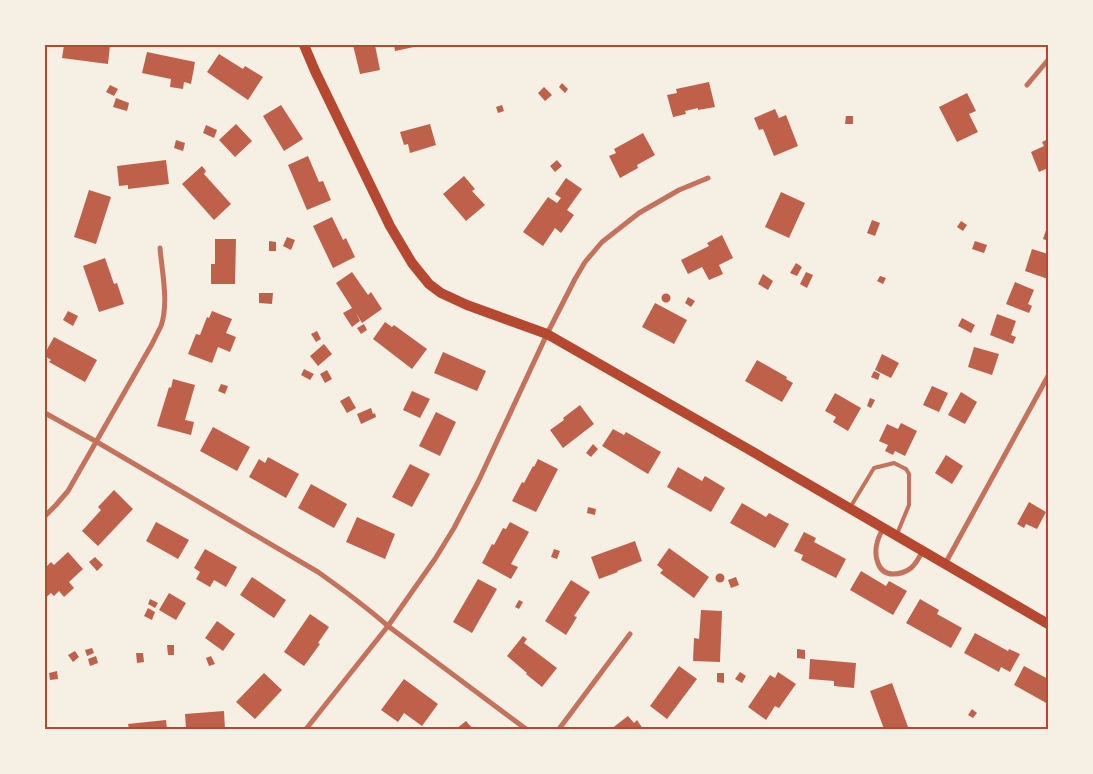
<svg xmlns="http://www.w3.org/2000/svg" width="1093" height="774" font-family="'Work Sans',sans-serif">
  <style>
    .building { fill: #bf614a }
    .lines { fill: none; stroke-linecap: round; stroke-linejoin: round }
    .service { stroke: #c5725c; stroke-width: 4 }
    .minor { stroke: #c5725c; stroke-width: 5 }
    .secondary { stroke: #b5482f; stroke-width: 10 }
    .neatline { fill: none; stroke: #b5482f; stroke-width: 2 }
  </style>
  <rect width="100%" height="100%" fill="#f6efe4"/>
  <!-- building -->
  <path class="building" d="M64,45H110L108,64L62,58Z
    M353,45H375L380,70L360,74Z
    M394,45H414V47L395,51Z
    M147,52L195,62L191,84L184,82L183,89L170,87L171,79L142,73Z
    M219,54L243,69L245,66L263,77L248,100L207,72Z
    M709,82L715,107L698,110V108L685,111L686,114L673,117L667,95L677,93L676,89Z
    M562,83L568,89L565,93L559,87Z
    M110,85L118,89L114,96L106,92Z
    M544,87L552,95L545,101L538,93Z
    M967,93L976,111L969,114L978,132L957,142L939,107Z
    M116,98L129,103L127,111L113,107Z
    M281,105L303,139L284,151L263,116Z
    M502,105L504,111L498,113L496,107Z
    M775,109L779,118L786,115L798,146L774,156L763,129L759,130L754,118Z
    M846,116H853V124H845Z
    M236,124L252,141L235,157L219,140Z
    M430,124L436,145L410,153L408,144L404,145L400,132Z
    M206,125L217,130L214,138L203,133Z
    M643,133L655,155L637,165L638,168L620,178L609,156L616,153L614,149Z
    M1048,139V168L1039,172L1031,152L1044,146L1042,142Z
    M176,140L185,143L183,151L174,148Z
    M308,156L319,182L323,181L331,200L307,210L288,165Z
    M166,160L169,184L128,189V185L119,186L117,166Z
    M557,160L562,166L555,172L550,166Z
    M202,166L206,171L204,174L231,204L214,220L182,184Z
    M464,176L475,189L472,191L485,205L466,221L443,194Z
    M566,178L582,189L567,210L574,215L561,233L555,228L543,246L523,232L548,197L557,203L561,198L555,194Z
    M89,190L111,197L96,244L74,237Z
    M781,192L805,203L789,238L765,227Z
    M332,217L343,240L346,238L355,257L333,268L313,226Z
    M872,220L880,223L875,236L867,233Z
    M961,221L967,225L963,231L957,227Z
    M1048,224V241L1043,239Z
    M722,235L733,258L719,265L723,274L709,280L702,267L688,274L681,260L709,246L707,243Z
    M287,237L295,240L291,250L283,246Z
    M215,239H236L235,284H211V264H215Z
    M269,241L276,242V251H269Z
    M975,241L987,245L984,253L972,249Z
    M1032,249L1048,254V279L1025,271Z
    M105,258L114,284L117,283L124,304L99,312L83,266Z
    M796,263L802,267L797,276L790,273Z
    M352,272L368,295L371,292L382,309L362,323L356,313L360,321L352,327L343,313L352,308L336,283Z
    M806,272L813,275L807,288L800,284Z
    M763,274L773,281L768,290L758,284Z
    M880,276L886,278L883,284L877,281Z
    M1015,282L1034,290L1028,304L1032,306L1029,313L1006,304Z
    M259,293H273L272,304L259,303Z
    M661.5 298a4.5 4.5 0 1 1 9 0a4.5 4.5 0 1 1-9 0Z
    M688,297L695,301L691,307L685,303Z
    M655,303L687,320L674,344L642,327Z
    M68,311L78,316L73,326L63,320Z
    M212,311L232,319L226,333L236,337L230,352L218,347L212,363L188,354L196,334L200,335L207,317L209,318Z
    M997,314L1016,321L1011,335L1016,337L1013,344L990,335Z
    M962,318L975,325L971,333L958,326Z
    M385,322L392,327L394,325L427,349L412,369L373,339Z
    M364,324L367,330L361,334L357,328Z
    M317,331L321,339L316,342L311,334Z
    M54,337L97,360L85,382L49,362L51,360L45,356V353Z
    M324,344L332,354L318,366L310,356Z
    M974,347L999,354L992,375L968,367Z
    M443,352L486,371L477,391L434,373Z
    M882,354L899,363L891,378L875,370Z
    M757,360L787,377L786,379L793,383L782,402L745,381Z
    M304,369L314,374L310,380L301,375Z
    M327,370L332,379L325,383L320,374Z
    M874,371L880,374L878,380L871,377Z
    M173,379L195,385L185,420L194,422L191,435L157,426L169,387L171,388Z
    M221,384L228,386L225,394L218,391Z
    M932,386L948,393L939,412L923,405Z
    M412,391L430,399L420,418L403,410Z
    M961,392L977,402L965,424L948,415Z
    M835,393L861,408L848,431L833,422L836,417L825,411Z
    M349,396L356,408L347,413L340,401Z
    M870,398L875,400L871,408L867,406Z
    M580,405L594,424L563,448L550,430L564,420L563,418Z
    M371,408L373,414L375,413L376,417L361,424L357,414Z
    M436,412L456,422L440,456L419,446Z
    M901,423L917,431L905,456L895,451L893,455L885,451L888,445L879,441L887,424L898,429Z
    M213,427L250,447L237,471L200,451Z
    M613,429L624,435L626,432L661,452L648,474L602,446Z
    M593,444L598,449L591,457L586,453Z
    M946,455L963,466L952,484L935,473Z
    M268,457L299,474L286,498L249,477L259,459L265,463Z
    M538,459L558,469L536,512L512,501L522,482L524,483L533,466L534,467Z
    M410,464L430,474L412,507L392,497Z
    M678,467L702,481L705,476L725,488L711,512L667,487Z
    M311,484L347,504L334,528L298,508Z
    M114,490L133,509L98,546L82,531L101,510L98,507Z
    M1029,502L1046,512L1037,529L1026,524L1024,528L1017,524Z
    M742,503L766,517L769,513L789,524L775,548L730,523Z
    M588,507L596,509L595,515L587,513Z
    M357,517L395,534L385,559L346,542Z
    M156,522L189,540L178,559L146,541Z
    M510,522L529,532L511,564L518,567L511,579L482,563L492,544L494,545L503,528L506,529Z
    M804,532L816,538L814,542L846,559L836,578L801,560L803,555L794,551Z
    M635,541L642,561L617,571L618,572L599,579L591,557Z
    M669,548L709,577L694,598L660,573L663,570L657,565Z
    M205,549L237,567L226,587L214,580L210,587L196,579L200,572L194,568Z
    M554,549L560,551L557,559L551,557Z
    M68,552L83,569L69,582L74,588L64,597L59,591L54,596L51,593L45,598V568L51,562L54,565Z
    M95,557L103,565L97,571L89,562Z
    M861,571L886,586L889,581L907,591L893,615L850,590Z
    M715.5 578a4.5 4.5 0 1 1 9 0a4.5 4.5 0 1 1-9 0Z
    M252,577L286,600L274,618L240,595Z
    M736,577L739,585L731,588L728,580Z
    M478,579L497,589L472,633L453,622Z
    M571,580L590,592L574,616L577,617L566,635L545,621Z
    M169,593L186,603L176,620L159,610Z
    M150,599L158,603L155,608L148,604Z
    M920,599L939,610L937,614L962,628L951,648L906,623Z
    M519,600L523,602L519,609L515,607Z
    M148,608L155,612L152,620L144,616Z
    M701,610L722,611L720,662L693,661L694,638L699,639Z
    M310,614L329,627L318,643L320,644L304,666L284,652Z
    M217,621L235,634L223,651L205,638Z
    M975,633L1008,651L1009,649L1020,654L1010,672L1001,667L999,672L964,653Z
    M523,636L527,639L524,643L557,668L542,687L526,674L527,673L507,656Z
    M167,645H174V655H168Z
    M92,648L94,653L87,656L85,650Z
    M797,649L805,650V659L797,658Z
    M75,651L79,657L73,662L68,655Z
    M136,653H143L144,662L137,663Z
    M96,656L98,663L90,666L88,659Z
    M211,656L215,664L209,666L206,658Z
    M810,659L856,663L854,688L834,686V681L809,679Z
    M679,666L697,679L667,719L650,706Z
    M1024,666L1048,679V704L1014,685Z
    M57,671L58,679L50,680L49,673Z
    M740,672L746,676L742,683L735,679Z
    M778,672L796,684L779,708L775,706L766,720L748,707L770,675L775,678Z
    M264,673L282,690L255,719L236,702Z
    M717,673H724V683L717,682Z
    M404,679L438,704L422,726L404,713L398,722L381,710Z
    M892,683L908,727L903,729H884L870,691Z
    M972,709L977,713L973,718L968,715Z
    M224,711L225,729H186L185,714Z
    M628,716L634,723L637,720L643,729H611Z
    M166,720L167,729H129L128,724Z
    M466,721L473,729H456Z"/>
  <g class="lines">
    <!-- service -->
    <path class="service" d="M851,506L874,468L894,463L906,469L909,474V505L897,534"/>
    <!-- minor -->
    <path class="minor" d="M1027,85L1048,60
      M45,413L97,442L318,572C342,589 365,606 388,626L526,729
      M45,516L56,505L68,491L152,344C155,338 158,332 161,326C169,303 162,272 160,248
      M883,528C881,533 878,538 877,543C874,555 877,574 893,574C899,574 906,572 911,568C916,564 919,557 923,551
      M945,564L1048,376
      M306,729L388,626L435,559L454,528L479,480L547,334L575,279L585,262L602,242L639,213L679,190L708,178
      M559,729L630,634"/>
    <!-- secondary -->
    <path class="secondary" d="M304,45L315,71L390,226L412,263L429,284L441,293L467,305L547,334L748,449L1048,624"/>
  </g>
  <!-- border -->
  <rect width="1093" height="774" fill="none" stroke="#f6efe4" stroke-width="92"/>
  <rect x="46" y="46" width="1001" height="682" class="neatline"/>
</svg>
